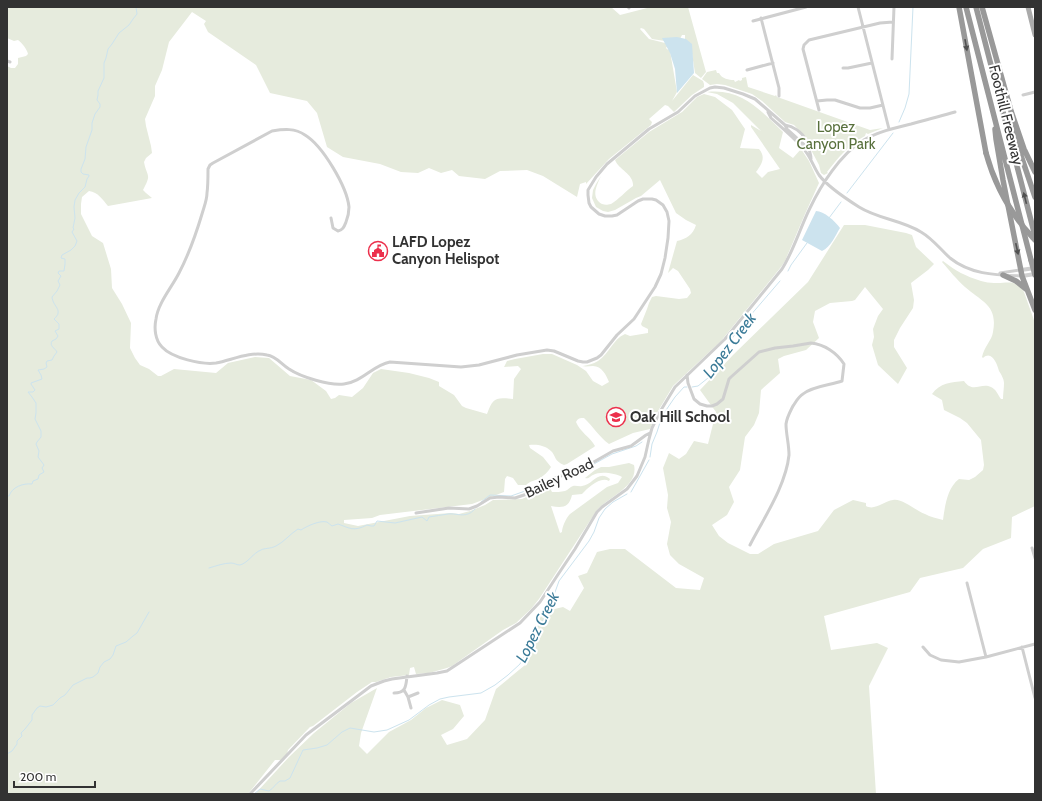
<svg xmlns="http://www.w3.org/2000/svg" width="1042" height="801" font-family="Cabin,sans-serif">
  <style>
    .green { fill: #e6ebdd }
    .water { fill: #cce3ee }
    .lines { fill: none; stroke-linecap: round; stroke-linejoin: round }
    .stream { stroke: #cce3ee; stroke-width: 1 }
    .minor { stroke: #cfcfcf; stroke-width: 3 }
    .tertiary { stroke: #cfcfcf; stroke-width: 4 }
    .primary { stroke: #aaa; stroke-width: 5 }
    .motorway { stroke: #999; stroke-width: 5.5 }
    .motorway-bridge { stroke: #999; stroke-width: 5.5 }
    .oneway { fill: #515151 }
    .labels { text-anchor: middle; stroke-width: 4; stroke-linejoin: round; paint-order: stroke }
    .street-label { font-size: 15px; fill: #323232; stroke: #fff }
    .park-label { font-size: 15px; fill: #58703c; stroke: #fff }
    .poi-label { font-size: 15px; font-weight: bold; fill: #323232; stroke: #fff; text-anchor: start }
    .water-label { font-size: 16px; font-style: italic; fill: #3b7b98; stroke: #fff }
  </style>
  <rect width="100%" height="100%" fill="#fff"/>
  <!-- green -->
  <path class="green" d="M7,7H611L620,15L651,7H688L706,72L701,78L695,73L691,47L685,41V35H682L678,43L652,39L644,29L641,28L640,29L649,39L669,44L666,48L667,49L670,51L677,92L672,101L693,75L703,81L704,84V87L692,95L674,112L668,106L665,105L649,119L652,122L651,125L609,159L586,184V182L580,184L577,197L543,176L527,170L500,171L485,179L459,176L452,170L441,173L429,168L418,173L401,172L380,164L343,157L327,147L317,113L307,101L270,93L256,65L208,32L204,24L206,21L192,12L169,42L162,70L155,86V96L145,119L146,126L151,146L152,153L146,158L144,162C147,178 152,173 143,190L146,193L152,198L108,206C103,200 98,192 89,191L82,197L81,204V214L92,236L103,243L111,269L112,288L122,304L131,323L130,348L135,358L140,365L149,369L158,376H161L174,369L216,373L228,363L255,357L269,358L290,376L311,380L326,391L331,399L335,398L339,395L352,397L363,388L373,373L381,369L409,373L429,378L439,382V386L454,395L462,406L466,408L487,414C493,398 495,397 513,399L514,379L521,369L518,366L504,367L507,361L515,359L543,354H552L577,365L586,371L593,381L602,386L609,382C606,375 602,366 593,366C589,366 586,367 582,366H583C588,365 593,364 598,361C609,354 613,339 625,334L630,336L648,333V329L642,326L641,324L647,309L649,303L652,297L656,296L679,299L687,298L691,293L690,289L678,271L673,268L668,273L677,241C686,239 693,235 696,225L686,220L676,213L660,180L641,196L636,198L615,210L608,212L603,211L596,207L592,198L593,190L596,184L601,176C597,185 590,197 602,204C605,205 607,205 611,204C618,200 626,191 633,186C634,174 619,170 615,160L649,132L682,112L697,97L704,94L715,97L732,110L745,129L740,148L759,149C766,157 762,164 756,172L762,178L768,172L780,169L751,127V125L761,131L733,103L717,94L707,92C742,88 760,110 783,132L779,148L793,158L801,149L809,161L819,183L805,214L785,261L781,267L721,341L673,386L658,411L650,429L633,433L609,444C599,437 593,426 584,418C580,418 578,418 576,422C580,432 590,437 595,446L594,447L567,464L564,465C554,461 556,456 551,451C545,445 536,444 529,445L530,448L543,457L551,467C548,472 544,476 538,479C534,481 530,481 526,485H518L513,478L507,476L505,479L504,492L472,504L380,515L372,518L344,520V523L358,526L410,516L451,513L459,514L470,511L485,505L493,500L522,499L538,492L549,486L552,492C556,492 561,492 565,491C568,490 570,487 573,486C576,485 579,487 582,486C593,485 598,469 610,479L609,481C600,476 588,488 582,494L572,495C569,508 562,508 551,506L560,533L562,532C562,527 566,518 570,514L607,487L618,483L622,477C615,473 600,471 593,475C589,477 589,479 585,478L595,470L601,467H609L629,463L634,465C639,486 609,497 597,510L539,599L531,609L516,623L503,630L452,666L447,668L429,673L416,674L414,667L410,668L409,675L391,677L376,682H372L357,692L313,726L310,727L288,750L287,754L281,760H275L248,794H7V66L11,68H15L18,64V58L26,56L28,54C27,49 22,43 18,40L14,41L7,38Z
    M716,70L717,73H719C722,79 729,80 734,80L735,82L739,80L740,81L742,80V78L746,77L748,87L775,96L776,95L777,97L783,99L870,130L883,128L868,134L866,133L865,136C848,145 838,158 827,172L828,173L824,175L821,173L819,165L809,146L808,140L794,125L785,122L762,101L752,94L725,85L717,84L710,85L702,79L707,72Z
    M844,225H865L906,233L912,235L916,247L934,264L928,270L911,283L914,300L913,308L900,328L894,340V347L907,368L898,384L878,365L872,345L874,337L873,329L878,316L883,309L865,287L855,300L852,301L830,303L815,311L813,322L819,338L806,350L784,356L778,359L780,373L761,390L759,413L754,425L745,437L740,470L729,487L734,502L727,515L712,525L719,536L728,543L750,554H758L774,544L818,531L834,510L853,500L866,503V506C875,511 884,501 893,500C902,498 916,511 925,514C930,517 937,518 943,520C945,506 947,488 959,479L969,480L975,477L983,470L984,465L981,440L967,423L960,418L944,410L942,400L932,394C940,383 951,382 964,381C973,394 981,382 991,387C996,389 998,395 1001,399H1003C1003,394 1004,388 1004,383C1004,379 1001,374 999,371C997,364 992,350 983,358L982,357C984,347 992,340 993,332C998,305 982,302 965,287C957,280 949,270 942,262L943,261C956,271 965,276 981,281C985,282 990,283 994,283C1006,284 1016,278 1024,292L1035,323V506L1012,517L1011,538L983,549L963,568L920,578L910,592L824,616L831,650L877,643L888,648L869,686L876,794H255L289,757L314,733L351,703L377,688L361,733L359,746L367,754L389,732L411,720L426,708L442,700L460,705L464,716L453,729L441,735L447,745L467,739L485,720L496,689L525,665L542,612L563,607L570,611L584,588L578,576L587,573L597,552L610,549H625L676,588L700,590L704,578L679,564L670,555L667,544L671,522L667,508L668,495L663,468L669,453L679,459L686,454L694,441L708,444L716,412L700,390L733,355L808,282Z"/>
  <!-- water -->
  <path class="water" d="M677,37L686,39L692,44L694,73L677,93L675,69L670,53L662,38Z
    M816,211C824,211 835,221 840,228C835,236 831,247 822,251L802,240Z"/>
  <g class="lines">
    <!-- stream -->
    <path class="stream" d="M899,122L905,108L909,94L913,7
      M847,193L893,133
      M829,218L841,202
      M788,271L791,265L807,243
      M692,387L698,386L708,378L719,361L725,349L737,331L780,281
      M650,457L652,444L657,432L662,416L675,397L684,387H687
      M572,474L583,470L612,454L636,446L642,442
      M631,492L649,460
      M7,496H9C12,487 23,483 32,484L33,481L38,479L39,475L44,472L42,468L44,465L38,457L39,451L36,444L37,442L41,437V431L35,419L36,413V403L32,397L28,392H33L35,390L31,384V383L42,379L41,375L38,370L44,369L47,367L46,363L47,361L52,360L54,356L57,352C55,348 49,346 52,341L56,339L58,336L55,331L59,329V324L54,319C64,310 53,307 52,297L57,291L60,285L58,281L61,276L58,273L59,271H64L65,264V259L61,258L62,255L71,250L75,246L77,241L72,232L74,229L73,228L75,218L74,207L75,200L79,193L85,187L87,179L89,176V175L83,174L81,172V169L85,159L86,147L92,130V123L95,114L100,107V104L97,100L98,95V91L104,78V63L106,58L108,49L112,44L119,33L129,25L133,19L137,14L136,7
      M481,502L490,495L511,496L542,485L549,479L555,477
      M209,568C216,566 224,563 231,563C234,563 237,565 240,565C248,563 253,553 261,550C264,548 270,549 276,546C284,542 290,534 298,529L301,530C307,526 320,520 327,522C329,523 330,525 332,526L338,524C350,528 353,532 367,525L371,526H374L377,521L395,523L422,517L427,521L429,517C435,516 442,515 448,514C458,513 466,519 475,509
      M7,754L12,751L17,744V741L22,736L21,733L25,729L32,720V715L37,708L40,706L46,707L53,705L60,698L65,695L73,685L87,678H90L93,677L98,673L100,667L104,662L110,659L113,655L116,646L126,642L133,636L137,633L149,612
      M254,794L260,789L269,791C274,788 275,784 280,781H285L290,778L303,750L317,748L327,745L342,732L350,728L374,732L387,730L409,720L429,705L440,699L449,697L481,693L495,685L508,675L520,664L526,653L532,634L543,620L551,604L554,595L559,581L589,541L594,532L599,518L605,509L613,502L627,494"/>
    <!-- minor -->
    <path class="minor" d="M628,7L629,8
      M858,7L889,129
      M761,18L779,88V96
      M753,21L806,7
      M892,59L894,7
      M7,61L10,62
      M843,68H848L872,63
      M747,70L773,63
      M1023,95L1035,92
      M817,101L827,100H835L860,108H870L883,105
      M819,110L803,49L804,45L809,40L880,23L893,22
      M768,112L771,118C781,127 793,137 802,147C810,155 813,166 819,175C827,186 848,200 859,207C878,219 902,220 921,232C933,239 940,249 950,258C971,275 997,275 1022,276
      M785,125L787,129L808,148
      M331,218L333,228L338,231C343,230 344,227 346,222C348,217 349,213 349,207C347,187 323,146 305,135C295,128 284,129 272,131L213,163L210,165L208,169C208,177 208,186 207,193C207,200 204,207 202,214C196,234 189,254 179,273C172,287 158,303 156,319C154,328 155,340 162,347C172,358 202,365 216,363C232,360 250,351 267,355C276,356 281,364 289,369C301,377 330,386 344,384C362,382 373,365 390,362L461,367L479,365L517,355L547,350L554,351L578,361L583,362H587L597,358L601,355L617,335L634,319L655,287L661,274L665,258L668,238L669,221L667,212L663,205L656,200L652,199H643L638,201L617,215L612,216H605L599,214L591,207L589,203L588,195V190L596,177L607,164L649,129L678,112L695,96L710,88L715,87L724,88L743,94L755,99L785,125C793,126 802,132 806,140C808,143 807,146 809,149C810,153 811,155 811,159
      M1000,273L1020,270
      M687,375L688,383L694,399L700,404L707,406H712L717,404L723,399L729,379L731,377L759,352L775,348L793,346L811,343C824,344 837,353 844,364L842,381C831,385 812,386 803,394C798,397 796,402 793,406C790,412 787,417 786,424C786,434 789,444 789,455C786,485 764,518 750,545
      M416,513L449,508L469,509L477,506L490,498L499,497L515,498L527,494L543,487L555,478L585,467L613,451L631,446L646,435L650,433
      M1032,548L1035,558
      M967,583L986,657
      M923,647L930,655L941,660L959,662L986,657L1035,644
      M1022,647L1035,698
      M404,690L408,697L411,708
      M394,693C406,693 406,686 407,676
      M408,697L418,693
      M250,794L306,735L371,686L384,681L392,679L437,673L447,671L520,623L540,602L557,576L575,549L597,512L602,507L627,489L637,476L645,457L649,439L652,428L661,410L675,387L725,339L782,269C794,250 800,228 810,208C821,185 840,155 862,141C877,132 894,128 911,124C926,120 941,116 955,112"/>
    <!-- tertiary -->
    <path class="tertiary" d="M1021,270L1035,268
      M1022,276L1035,274"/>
    <!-- primary -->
    <path class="primary" d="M1028,7L1035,35"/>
    <!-- motorway -->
    <path class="motorway" d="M959,7L986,153
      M966,7L1031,260
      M976,7L1035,236
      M982,7L1011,111L1024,149L1035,172
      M1010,123L1035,197
      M995,129L996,139L1003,180L1022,276L1035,310
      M1003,275L1016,281L1026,289"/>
    <!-- motorway-bridge -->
    <path class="motorway-bridge" d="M986,153C995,186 1011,215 1035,240
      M1031,260L1035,275"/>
  </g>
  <!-- one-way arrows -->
  <defs><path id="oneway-solid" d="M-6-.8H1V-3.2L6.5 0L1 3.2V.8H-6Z"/></defs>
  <g class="oneway">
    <use href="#oneway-solid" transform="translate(966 45) rotate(80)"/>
    <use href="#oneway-solid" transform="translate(1025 198) rotate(-104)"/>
    <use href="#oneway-solid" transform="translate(1017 249) rotate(78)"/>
  </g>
  <!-- icons -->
  <defs>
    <g id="civic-ring" transform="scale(1)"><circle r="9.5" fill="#fff" stroke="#ec304c" stroke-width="1.5"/><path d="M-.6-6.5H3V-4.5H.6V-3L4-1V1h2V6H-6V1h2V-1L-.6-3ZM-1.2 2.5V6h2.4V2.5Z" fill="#ec304c"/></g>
    <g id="school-ring" transform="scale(1)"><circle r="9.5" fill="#fff" stroke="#ec304c" stroke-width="1.5"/><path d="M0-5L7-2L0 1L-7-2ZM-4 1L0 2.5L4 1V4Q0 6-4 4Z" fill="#ec304c"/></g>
  </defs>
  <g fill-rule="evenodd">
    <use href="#civic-ring" x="378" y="251"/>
    <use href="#school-ring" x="616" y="417"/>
  </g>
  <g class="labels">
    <!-- street labels -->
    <g class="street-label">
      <text transform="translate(1006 115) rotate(76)" y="5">Foothill Freeway</text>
      <text transform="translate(559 478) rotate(-25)" y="5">Bailey Road</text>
    </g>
    <!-- park labels -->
    <g class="park-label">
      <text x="836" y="132">Lopez<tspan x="836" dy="17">Canyon Park</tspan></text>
    </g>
    <!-- poi labels -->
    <g class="poi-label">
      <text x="392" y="247">LAFD Lopez<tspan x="392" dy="17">Canyon Helispot</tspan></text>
      <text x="630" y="422">Oak Hill School</text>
    </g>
    <!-- water labels -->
    <g class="water-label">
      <text transform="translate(729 345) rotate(-53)" y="6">Lopez Creek</text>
      <text transform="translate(537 627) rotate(-63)" y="6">Lopez Creek</text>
    </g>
  </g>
  <!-- border -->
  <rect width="1042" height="801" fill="none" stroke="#323232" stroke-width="16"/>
  <!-- scale -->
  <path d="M14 781v6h81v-6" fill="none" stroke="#323232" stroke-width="2"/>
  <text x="20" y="781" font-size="12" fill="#323232" stroke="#ffffff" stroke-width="3" paint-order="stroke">200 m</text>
</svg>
